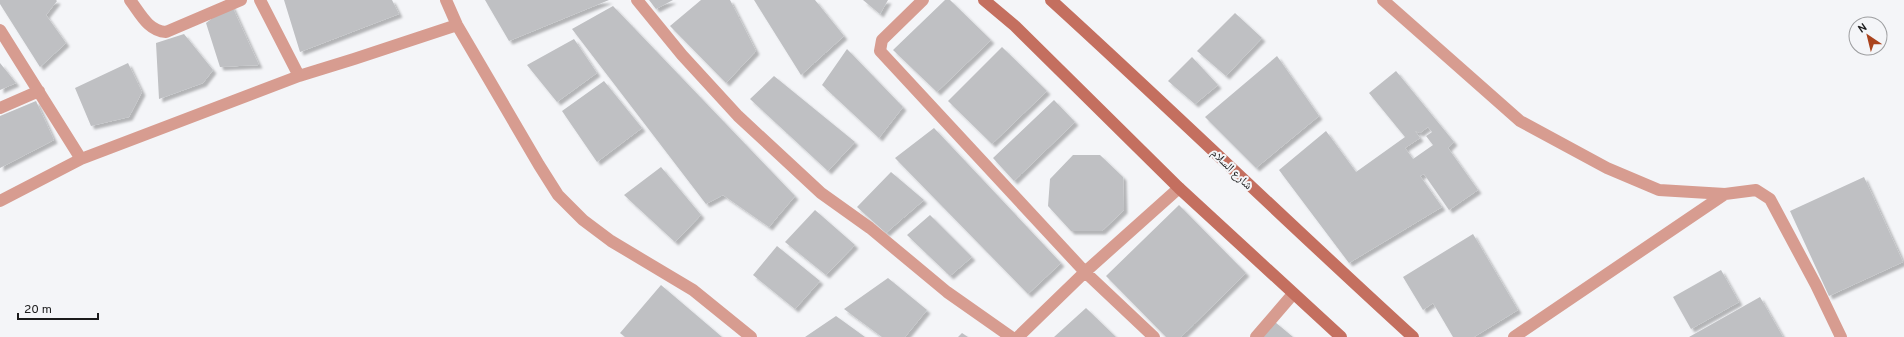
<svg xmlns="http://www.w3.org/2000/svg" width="1904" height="337" font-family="Overpass,'Noto Naskh Arabic',sans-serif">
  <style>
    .building { fill: #bfc0c3; fill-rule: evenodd; filter: url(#shadow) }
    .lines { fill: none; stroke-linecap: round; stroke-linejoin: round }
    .street { stroke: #d79c90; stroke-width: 12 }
    .secondary { stroke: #c46f5f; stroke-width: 12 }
    .labels { text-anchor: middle; stroke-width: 4; stroke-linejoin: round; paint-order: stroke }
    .street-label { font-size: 12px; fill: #1b1b1c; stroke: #f4f5f8 }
  </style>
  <defs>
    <filter id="shadow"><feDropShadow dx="3.5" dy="3.5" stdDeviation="1" flood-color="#0004"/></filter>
  </defs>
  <rect width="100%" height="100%" fill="#f4f5f8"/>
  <!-- building -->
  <path class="building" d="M0,0H56L57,1L46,15L66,43L40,67L0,4Z
    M284,0H392L399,14L300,52Z
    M485,0H609L509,41Z
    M649,0H673L656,9Z
    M701,0H730L756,51L726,83L670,26Z
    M754,0H815L844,36L801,75Z
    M863,0H888L880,14Z
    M945,0H950L991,40L937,92L893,50Z
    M231,4L259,65L220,67L206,23Z
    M613,6L795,196L769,227L723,195L706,204L572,29Z
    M1235,13L1262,38L1226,76L1197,51Z
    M184,34L213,70L203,83L159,99L156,43Z
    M574,39L597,73L557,102L527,65Z
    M1002,47L1047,91L992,144L948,101Z
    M847,49L903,107L879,138L822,85Z
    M1277,56L1319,116L1256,168L1205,117Z
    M1192,57L1218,85L1195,104L1168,81Z
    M0,63L16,83L0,90Z
    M128,63L142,92L129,117L91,126L75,88Z
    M1396,71L1454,142L1448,148L1478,190L1449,210L1424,174L1420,176L1442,207L1349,263L1279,170L1326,131L1356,172L1405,137L1369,93ZM1428,127L1432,132L1426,136L1433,145L1413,159L1405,148L1420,138L1415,131L1420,133Z
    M774,76L855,142L828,171L750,99Z
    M604,81L642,128L597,162L562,111Z
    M1054,100L1075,122L1014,181L993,158Z
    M36,101L54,140L0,168V116Z
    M934,128L1061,263L1028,294L895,158Z
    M1073,155H1100L1123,177L1124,210L1102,231H1071L1048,206L1050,179Z
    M661,167L701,215L675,242L624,195Z
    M891,172L924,200L886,233L857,207Z
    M1864,177L1903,262L1829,296L1790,211Z
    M1179,205L1246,273L1181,337H1166L1106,276Z
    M815,210L855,245L826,275L785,242Z
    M930,215L972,257L950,276L907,235Z
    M1473,234L1518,310L1474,337H1453L1433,303L1423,310L1403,277Z
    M777,246L820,281L795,309L753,275Z
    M1721,270L1739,302L1691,329L1673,297Z
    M888,278L927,310L905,337H882L844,309Z
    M661,285L722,337H625L620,333Z
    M1760,297L1783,337H1689Z
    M1086,308L1116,337H1054Z
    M836,316L865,337H805Z
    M1275,322L1293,337H1263Z
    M962,333L968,337H958Z"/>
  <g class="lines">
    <!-- street -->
    <path class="street" d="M130,0C140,13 148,31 166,32L241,0
      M260,0L299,76
      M446,0L457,25L539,165L558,195L583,220L611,241L693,290L751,337
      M637,0L682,55L738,116L821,193L870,228L947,292L1011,337
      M923,0L882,40L880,51L1085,272L1154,337
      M1383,0L1520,121L1607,168L1659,190L1725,194
      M0,30L81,159
      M0,108L39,91
      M0,201L81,159L299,76L354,59L457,25
      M1018,337L1085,272L1179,188
      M1256,337L1293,294
      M1514,337L1725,194L1756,190L1770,199L1816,285L1841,337"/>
    <!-- secondary -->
    <path class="secondary" d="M984,0L1015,26L1179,188L1341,337
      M1051,0C1173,111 1291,226 1413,337"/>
  </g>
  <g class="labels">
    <!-- street labels -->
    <g class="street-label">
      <text transform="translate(1232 169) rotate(44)" y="4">شارع السلام</text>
    </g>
  </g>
  <!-- north arrow -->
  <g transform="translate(1868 36) rotate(325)"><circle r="19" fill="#f4f5f8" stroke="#9d9ea0"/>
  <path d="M0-3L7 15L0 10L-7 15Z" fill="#aa431d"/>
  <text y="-6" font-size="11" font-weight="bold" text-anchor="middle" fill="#1b1b1c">N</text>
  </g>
  <!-- scale -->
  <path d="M18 313v6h80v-6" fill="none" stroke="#1b1b1c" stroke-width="2"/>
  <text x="24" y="313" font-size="12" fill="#1b1b1c" stroke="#f4f5f8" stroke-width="3" paint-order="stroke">20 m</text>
</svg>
